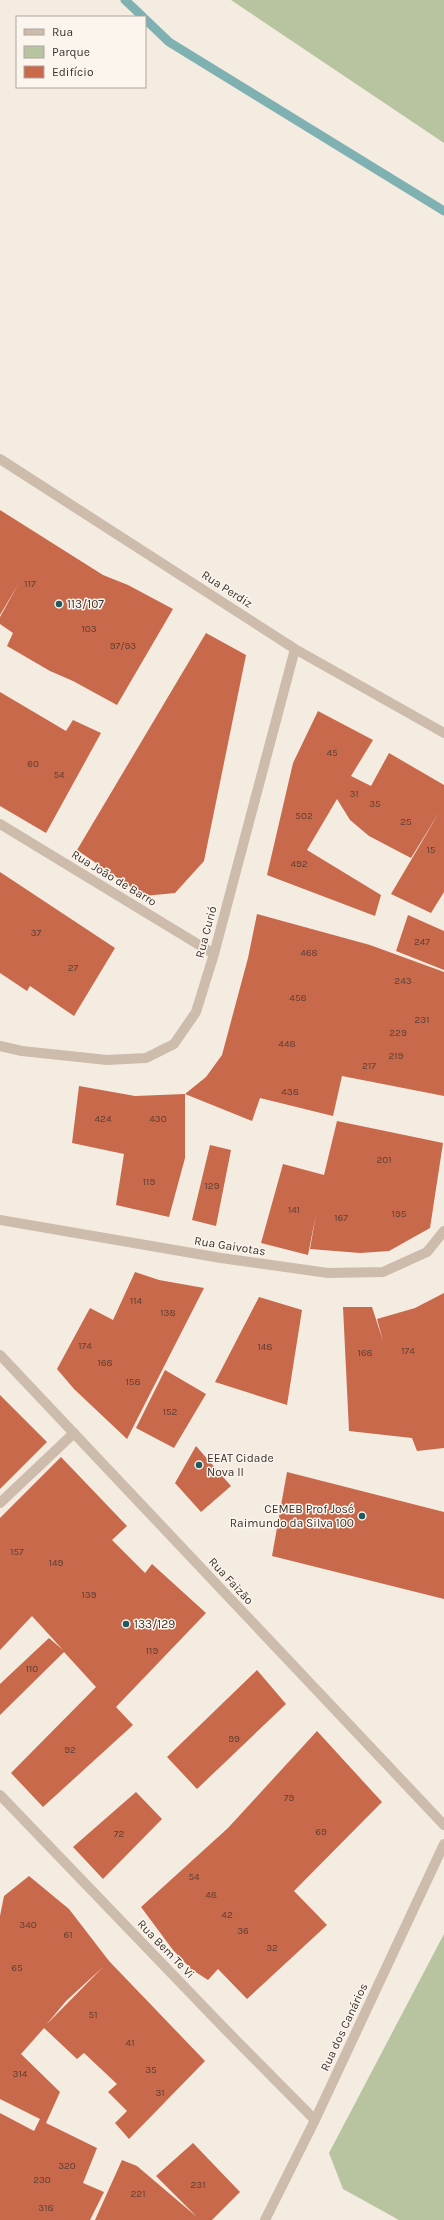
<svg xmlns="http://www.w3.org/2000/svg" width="444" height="2220" font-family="Karla,sans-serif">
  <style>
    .green { fill: #b8c4a0 }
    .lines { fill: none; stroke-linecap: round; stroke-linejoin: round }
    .stream { stroke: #7fb0b2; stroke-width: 9 }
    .building { fill: #c8694b; fill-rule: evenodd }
    .lane { stroke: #cdbbac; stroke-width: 10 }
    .street { stroke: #cdbbac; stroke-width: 10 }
    .poi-dot { fill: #1f5a5e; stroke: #fbf5ee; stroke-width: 1.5 }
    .labels { text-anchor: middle; stroke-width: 3; stroke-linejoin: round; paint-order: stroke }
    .number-label { font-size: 10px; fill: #5e3e33 }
    .street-label { font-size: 12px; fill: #3b302b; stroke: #fbf5ee }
    .poi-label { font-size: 12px; fill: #3b302b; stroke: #fbf5ee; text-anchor: start }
  </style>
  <rect width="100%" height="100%" fill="#f4ebe1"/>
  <!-- green -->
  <path class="green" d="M231,0H444V143Z
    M444,1934V2220H399L343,2189L329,2153Z"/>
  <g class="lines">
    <!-- stream -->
    <path class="stream" d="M125,0L143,17
      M145,19L169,42L444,211"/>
  </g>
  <!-- building -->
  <path class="building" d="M0,510L103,575L128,585L173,609L117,705L73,681L50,671L7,646L13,633L0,624V617L19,583L0,615Z
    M206,633L246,655L204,861L175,893L144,896L77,850Z
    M0,692L66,731L73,720L101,733L46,833L0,806Z
    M318,711L373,740L351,776L371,786L389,753L444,785V892L431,913L391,894L440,811L411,858L369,836L350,820L337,799L307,850L381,895L375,916L267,875L293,763Z
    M0,872L115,948L74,1016L30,986L27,991L0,973Z
    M257,914L370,945L444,972V1096L342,1076L333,1116L260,1098L252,1121L185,1094L206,1077L222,1055L248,958Z
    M408,915L444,931V970L396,951Z
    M79,1086L135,1096L185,1094V1158L169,1217L116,1205L124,1154L72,1143Z
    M337,1121L443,1143L430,1228L389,1251L360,1253L310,1249L316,1214L308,1255L261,1243L283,1164L324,1175Z
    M210,1145L231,1150L216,1226L192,1220Z
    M135,1272L159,1280L204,1288L127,1439L74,1389L57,1369L90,1308L113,1320Z
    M444,1293V1448L417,1451L412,1438L349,1431L343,1307H372L383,1341L377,1319L415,1308Z
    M259,1297L302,1310L287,1405L215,1382Z
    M165,1370L206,1394L174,1448L136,1428Z
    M0,1395L47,1442L0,1489Z
    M196,1446L231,1486L201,1512L175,1483Z
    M61,1457L127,1526L112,1540L145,1573L152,1564L206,1613L116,1707L133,1725L43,1807L11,1773L96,1687L64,1652L0,1715V1684L49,1638L63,1650L32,1616L0,1650V1518Z
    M287,1472L444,1512V1599L272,1556Z
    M257,1670L286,1704L197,1789L167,1757Z
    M317,1731L382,1802L294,1891L327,1925L247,1999L218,1969L208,1980L191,1969L173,1950L141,1907L228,1828Z
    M136,1792L162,1819L103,1879L73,1847Z
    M29,1876L69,1909L109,1961L205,2061L129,2139L115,2123L127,2111L108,2092L117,2084L84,2053L77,2059L44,2028L21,2054L60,2092L46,2123L97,2148L83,2183L104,2192L90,2220H0V2113L34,2131L40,2119L0,2099V1916L4,1896ZM103,1967L46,2025L66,2001Z
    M193,2143L240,2192L212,2220H95L122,2160L137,2166L197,2217L156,2176Z"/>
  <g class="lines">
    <!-- lane -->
    <path class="lane" d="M0,1503L74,1433"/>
    <!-- street -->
    <path class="street" d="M0,459L295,649L444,733
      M0,824L214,954
      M0,1046L22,1051L107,1060L146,1058L174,1044L196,1012L214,954L295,649
      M0,1220L221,1258L328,1273L383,1272L427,1252L444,1231
      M0,1355L444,1825
      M0,1795L224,2028L315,2120
      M265,2220L315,2120L444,1844"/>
  </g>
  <!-- markers -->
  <g class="poi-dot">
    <circle cx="59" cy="604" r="4"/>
    <circle cx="199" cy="1465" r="4"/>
    <circle cx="362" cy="1516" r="4"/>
    <circle cx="126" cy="1624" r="4"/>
  </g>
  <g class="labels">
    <!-- number labels -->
    <g class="number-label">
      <text x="30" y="587">117</text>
      <text x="89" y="632">103</text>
      <text x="123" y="649">97/93</text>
      <text x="332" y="756">45</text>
      <text x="33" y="767">60</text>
      <text x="59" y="778">54</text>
      <text x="354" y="797">31</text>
      <text x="375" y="807">35</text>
      <text x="304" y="819">502</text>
      <text x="406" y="825">25</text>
      <text x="431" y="853">15</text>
      <text x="299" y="867">492</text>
      <text x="36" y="936">37</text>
      <text x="422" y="945">247</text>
      <text x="309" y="956">468</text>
      <text x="73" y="971">27</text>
      <text x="403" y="984">243</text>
      <text x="298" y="1001">458</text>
      <text x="422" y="1023">231</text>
      <text x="398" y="1036">229</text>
      <text x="287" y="1047">448</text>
      <text x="396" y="1059">219</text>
      <text x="369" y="1069">217</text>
      <text x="290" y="1095">438</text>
      <text x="103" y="1122">424</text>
      <text x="158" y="1122">430</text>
      <text x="384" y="1163">201</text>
      <text x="149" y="1185">119</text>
      <text x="212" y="1189">129</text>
      <text x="294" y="1213">141</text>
      <text x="399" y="1217">195</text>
      <text x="341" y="1221">167</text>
      <text x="136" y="1304">114</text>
      <text x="168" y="1316">138</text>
      <text x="85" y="1349">174</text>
      <text x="265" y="1350">148</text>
      <text x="408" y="1354">174</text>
      <text x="365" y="1356">168</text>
      <text x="105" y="1366">168</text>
      <text x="133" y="1385">158</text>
      <text x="170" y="1415">152</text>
      <text x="17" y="1555">157</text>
      <text x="56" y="1566">149</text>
      <text x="89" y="1598">139</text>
      <text x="152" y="1654">119</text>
      <text x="32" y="1672">110</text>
      <text x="234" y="1742">99</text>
      <text x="70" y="1753">92</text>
      <text x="289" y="1801">79</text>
      <text x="321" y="1835">69</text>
      <text x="119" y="1837">72</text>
      <text x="194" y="1880">54</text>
      <text x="211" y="1898">48</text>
      <text x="227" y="1918">42</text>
      <text x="28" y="1928">340</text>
      <text x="243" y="1934">36</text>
      <text x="68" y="1938">61</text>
      <text x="272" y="1951">32</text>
      <text x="17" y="1971">65</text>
      <text x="93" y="2018">51</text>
      <text x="130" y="2046">41</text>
      <text x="151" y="2073">35</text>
      <text x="20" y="2077">314</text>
      <text x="160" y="2096">31</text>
      <text x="67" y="2169">320</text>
      <text x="42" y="2183">230</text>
      <text x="198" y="2188">231</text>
      <text x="138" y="2197">221</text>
      <text x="46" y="2211">318</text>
    </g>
    <!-- street labels -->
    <g class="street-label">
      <text transform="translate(227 589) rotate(33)" y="4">Rua Perdiz</text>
      <text transform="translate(114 878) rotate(31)" y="4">Rua João de Barro</text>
      <text transform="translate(206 932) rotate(-75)" y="4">Rua Curió</text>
      <text transform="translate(230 1246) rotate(9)" y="4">Rua Gaivotas</text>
      <text transform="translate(231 1581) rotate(47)" y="4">Rua Faizão</text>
      <text transform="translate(166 1949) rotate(46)" y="4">Rua Bem Te Vi</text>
      <text transform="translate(344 2027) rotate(-65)" y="4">Rua dos Canários</text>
    </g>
    <!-- poi labels -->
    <g class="poi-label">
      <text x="67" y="608">113/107</text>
      <text x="207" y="1462">EEAT Cidade<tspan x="207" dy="14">Nova II</tspan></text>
      <text x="354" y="1513" text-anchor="end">CEMEB Prof José<tspan x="354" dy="14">Raimundo da Silva 100</tspan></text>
      <text x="134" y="1628">133/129</text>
    </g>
  </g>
  <!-- legend -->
  <rect x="16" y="16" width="130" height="72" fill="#fbf5ee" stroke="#aea6a0"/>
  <rect x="24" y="29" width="20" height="6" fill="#cdbbac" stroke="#aea6a0"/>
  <text x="52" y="36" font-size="12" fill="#3b302b">Rua</text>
  <rect x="24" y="46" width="20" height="12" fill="#b8c4a0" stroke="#aea6a0"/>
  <text x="52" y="56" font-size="12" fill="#3b302b">Parque</text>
  <rect x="24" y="66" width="20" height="12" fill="#c8694b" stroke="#aea6a0"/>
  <text x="52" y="76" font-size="12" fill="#3b302b">Edifício</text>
</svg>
